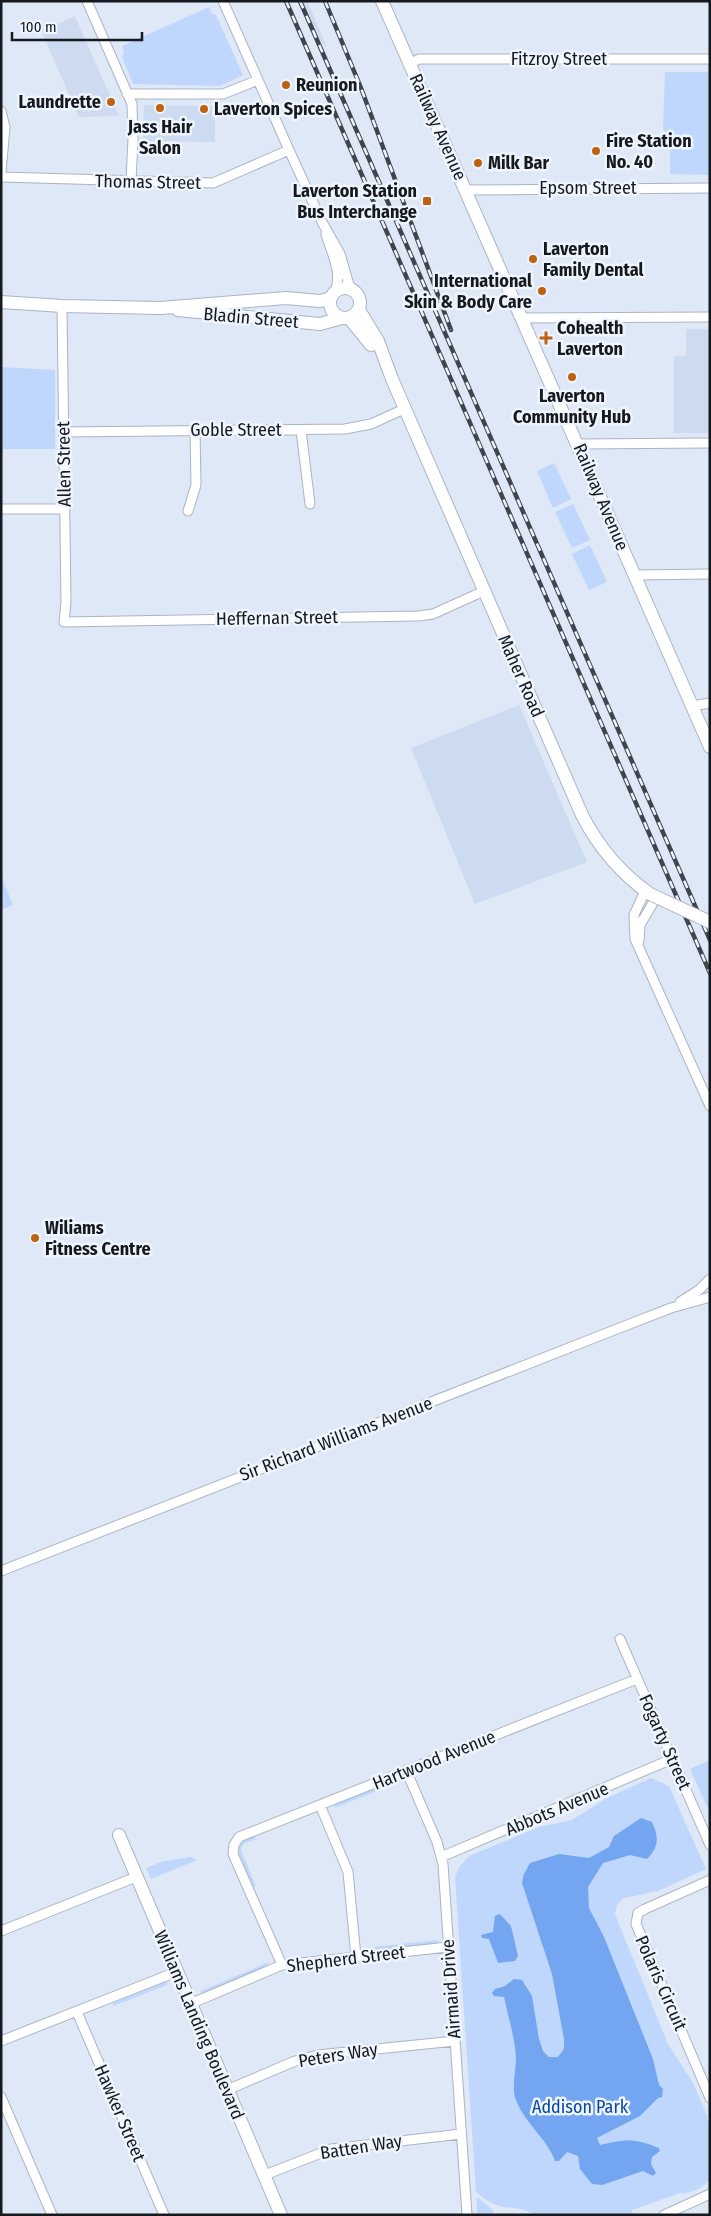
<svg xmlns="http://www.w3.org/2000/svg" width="711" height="2216" font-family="'Fira Sans Condensed',sans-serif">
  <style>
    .built { fill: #cddbf0 }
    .green { fill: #bfd7fc }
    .water { fill: #74a5f0 }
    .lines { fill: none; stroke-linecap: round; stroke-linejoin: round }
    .street-casing { stroke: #abb4c3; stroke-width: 11 }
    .secondary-casing { stroke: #abb4c3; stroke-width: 14 }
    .street { stroke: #fff; stroke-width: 9 }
    .secondary { stroke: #fff; stroke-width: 12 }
    .rail-casing { stroke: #40454c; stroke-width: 4.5 }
    .rail { stroke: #eff5fe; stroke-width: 2.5; stroke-dasharray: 8; stroke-linecap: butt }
    .secondary-bridge-casing { stroke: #abb4c3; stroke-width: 14; stroke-linecap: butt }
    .secondary-bridge { stroke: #fff; stroke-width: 12 }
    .poi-dot { fill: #be6111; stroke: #eff5fe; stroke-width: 2 }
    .labels { text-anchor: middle; stroke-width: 5; stroke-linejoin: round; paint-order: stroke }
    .street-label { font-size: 18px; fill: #161a1f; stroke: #eff5fe }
    .poi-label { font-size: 18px; font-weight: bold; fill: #161a1f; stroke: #eff5fe; text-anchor: start }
    .park-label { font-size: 18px; fill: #07489d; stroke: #eff5fe }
  </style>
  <rect width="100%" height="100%" fill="#dee8f7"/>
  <!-- built -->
  <path class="built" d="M297,1H307L327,47L312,34Z
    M75,16L119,116L79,117L43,35L45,30Z
    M144,105L215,106V142L143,141Z
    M686,329H710V433H674V356H686Z
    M519,705L587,862L475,904L411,748Z"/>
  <!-- green -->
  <path class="green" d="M209,7L211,13L216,15L243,75L220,86L133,84L122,57L124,51L122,46Z
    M665,72H710V175L670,174V142L663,128Z
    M1,367L55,370V449H1Z
    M554,463L571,499L553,508L537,471Z
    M573,504L590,540L572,548L555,512Z
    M590,545L607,582L589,590L572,554Z
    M1,876L13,905L1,910Z
    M710,1760V1813L690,1769Z
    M651,1778L669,1786L706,1869L658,1891L624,1898L617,1905L615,1914L668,2044L693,2083L707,2116L710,2131V2180C703,2187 689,2195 680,2193L632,2210L631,2215H535C511,2201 504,2216 476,2192L455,1877L460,1866L469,1856L539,1827L572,1820L607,1798Z
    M396,1780L401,1781L335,1808L334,1805L338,1803Z
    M254,1836L256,1839L243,1844L241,1850L256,1887H253L238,1851L242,1841Z
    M191,1857L197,1860L151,1879L146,1868L161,1862Z
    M438,1940V1942L430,1944L371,1950L364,1948Z
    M269,1962C263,1973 217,1987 202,1993L199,1992Z
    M167,1981V1985L113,2006V2003Z
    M477,2197L494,2211L492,2215H477Z"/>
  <!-- water -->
  <path class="water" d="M641,1818L652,1822C659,1837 659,1847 647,1859L630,1855L603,1863L588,1887L589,1908L604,1937L653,2059L659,2085L663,2089L662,2097L658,2098L640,2116L597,2138L600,2145C626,2139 634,2138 659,2148L660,2151L652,2157L651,2164L656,2173L653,2176L643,2171L602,2185L592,2184L580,2169L578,2156L567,2152L559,2161H555C547,2138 525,2124 516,2100C511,2087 516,2072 516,2058C515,2037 508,2017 504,1997L494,1996L492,1993L495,1989L505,1986L514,1979L522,1980L532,1996L539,2039L543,2051L549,2057H558L564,2049V2039L552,1974L522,1883L524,1874L530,1863L559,1854L589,1858L609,1847L614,1836Z
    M500,1914L511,1926L518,1956L515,1961L498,1963L489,1939L482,1938L481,1935L493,1932L495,1916Z"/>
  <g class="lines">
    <!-- street casing -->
    <g class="street-casing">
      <path id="street" d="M87,1L132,104L133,139L131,181
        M223,1L289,150L322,222L340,254L349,285L353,290
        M409,64L419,59H710
        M127,94H223L258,80
        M1,111L5,127L1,172
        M1,177L213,183L289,150
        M466,190L710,188
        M326,234C331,252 343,273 335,292
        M62,306L66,602L64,622L418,616L433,614L484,591
        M523,318L710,317
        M301,430L310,504
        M63,432L345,429L371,424L404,409
        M578,444L710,443
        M1,509H64
        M188,511L196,485L195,430
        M635,575L710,574
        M692,706L710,703
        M645,891L634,915L635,939L710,1106
        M639,941L640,925L656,898
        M680,1302L699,1290L710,1279
        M1,1571L622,1327L671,1308L710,1297
        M620,1639L710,1845
        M406,1770L437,1842L443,1864L467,2215
        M320,1805L348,1872L356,1957
        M441,1857L672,1759
        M710,1880L645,1909L638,1913L636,1924L710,2098
        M1,1931L136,1877
        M282,1965L233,1854L234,1845L239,1837L637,1679
        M190,2004L282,1965L448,1947
        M77,2012L164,2215
        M1,2041L176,1972
        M227,2090L295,2061L318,2055L455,2041
        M1,2097L52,2215
        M265,2175L331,2149L461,2134
        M664,2215L710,2194"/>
    </g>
    <!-- secondary casing -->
    <g class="secondary-casing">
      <path id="secondary" d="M382,1L710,747
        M330 303a15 15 0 1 1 30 0a15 15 0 1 1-30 0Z
        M1,302L62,306L160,308L286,298L320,301L331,298
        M178,310L320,324L342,318
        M359,310L378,341L392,379L582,815C599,848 620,873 650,894
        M349,318L371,345
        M119,1835L281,2215"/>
    </g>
    <!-- street -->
    <use href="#street" class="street"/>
    <!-- secondary -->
    <use href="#secondary" class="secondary"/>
    <!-- rail casing -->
    <g class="rail-casing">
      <path id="rail" d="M286,1L710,973
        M300,1L710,940
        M325,1L361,88L451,330"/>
    </g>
    <!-- rail -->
    <use href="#rail" class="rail"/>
    <!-- secondary-bridge casing -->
    <g class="secondary-bridge-casing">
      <path id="secondary-bridge" d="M650,894L710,922"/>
    </g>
    <!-- secondary-bridge -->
    <use href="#secondary-bridge" class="secondary-bridge"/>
  </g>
  <!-- markers -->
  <g class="poi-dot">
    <circle cx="286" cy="85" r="5"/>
    <circle cx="111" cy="102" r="5"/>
    <circle cx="160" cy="108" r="5"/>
    <circle cx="204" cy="109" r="5"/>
    <circle cx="596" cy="151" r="5"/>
    <circle cx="478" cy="163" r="5"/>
    <rect x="422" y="196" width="10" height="10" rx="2.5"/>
    <circle cx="533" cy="259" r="5"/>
    <circle cx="542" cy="291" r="5"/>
    <path d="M543.5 330.5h5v5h5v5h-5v5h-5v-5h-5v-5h5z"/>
    <circle cx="572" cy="377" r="5"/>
    <circle cx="35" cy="1238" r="5"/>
  </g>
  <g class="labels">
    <!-- street labels -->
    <g class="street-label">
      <text x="559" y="65">Fitzroy Street</text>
      <text transform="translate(438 127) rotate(66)" y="6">Railway Avenue</text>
      <text transform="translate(148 182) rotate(1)" y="6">Thomas Street</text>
      <text x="588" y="194">Epsom Street</text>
      <text transform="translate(251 318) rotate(5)" y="6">Bladin Street</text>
      <text x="236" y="436">Goble Street</text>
      <text transform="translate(64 464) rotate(-91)" y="6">Allen Street</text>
      <text transform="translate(601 497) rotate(67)" y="6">Railway Avenue</text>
      <text transform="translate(277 618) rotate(-1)" y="6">Heffernan Street</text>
      <text transform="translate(521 676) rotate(66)" y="6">Maher Road</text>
      <text transform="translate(336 1439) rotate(-21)" y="6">Sir Richard Williams Avenue</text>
      <text transform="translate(665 1742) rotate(66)" y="6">Fogarty Street</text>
      <text transform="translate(434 1760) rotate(-22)" y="6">Hartwood Avenue</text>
      <text transform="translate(557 1809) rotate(-23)" y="6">Abbots Avenue</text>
      <text transform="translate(346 1959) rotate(-7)" y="6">Shepherd Street</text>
      <text transform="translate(661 1983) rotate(66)" y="6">Polaris Circuit</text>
      <text transform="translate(451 1989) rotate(-94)" y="6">Airmaid Drive</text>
      <text transform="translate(199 2025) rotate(67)" y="6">Williams Landing Boulevard</text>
      <text transform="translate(338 2055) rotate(-9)" y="6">Peters Way</text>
      <text transform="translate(120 2113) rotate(67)" y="6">Hawker Street</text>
      <text transform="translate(361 2147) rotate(-9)" y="6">Batten Way</text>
    </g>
    <!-- poi labels -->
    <g class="poi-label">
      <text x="296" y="91">Reunion</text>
      <text x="101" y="108" text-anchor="end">Laundrette</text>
      <text x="214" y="115">Laverton Spices</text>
      <text x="160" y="133" text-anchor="middle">Jass Hair<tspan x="160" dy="21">Salon</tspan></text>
      <text x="606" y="147">Fire Station<tspan x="606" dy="21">No. 40</tspan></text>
      <text x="488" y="169">Milk Bar</text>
      <text x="417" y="197" text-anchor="end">Laverton Station<tspan x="417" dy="21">Bus Interchange</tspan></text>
      <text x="543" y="255">Laverton<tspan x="543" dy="21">Family Dental</tspan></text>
      <text x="532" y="287" text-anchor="end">International<tspan x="532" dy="21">Skin &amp; Body Care</tspan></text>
      <text x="557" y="334">Cohealth<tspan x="557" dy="21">Laverton</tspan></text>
      <text x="572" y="402" text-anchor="middle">Laverton<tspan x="572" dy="21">Community Hub</tspan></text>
      <text x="45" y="1234">Wiliams<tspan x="45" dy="21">Fitness Centre</tspan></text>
    </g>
    <!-- park labels -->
    <g class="park-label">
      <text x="580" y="2113">Addison Park</text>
    </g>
  </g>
  <!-- border -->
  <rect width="711" height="2216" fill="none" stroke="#161a1f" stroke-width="5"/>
  <!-- scale -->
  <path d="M12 32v8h130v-8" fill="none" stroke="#161a1f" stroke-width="2.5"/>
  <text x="20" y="32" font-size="15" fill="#161a1f" stroke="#eff5fe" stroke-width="4" paint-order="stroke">100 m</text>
</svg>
